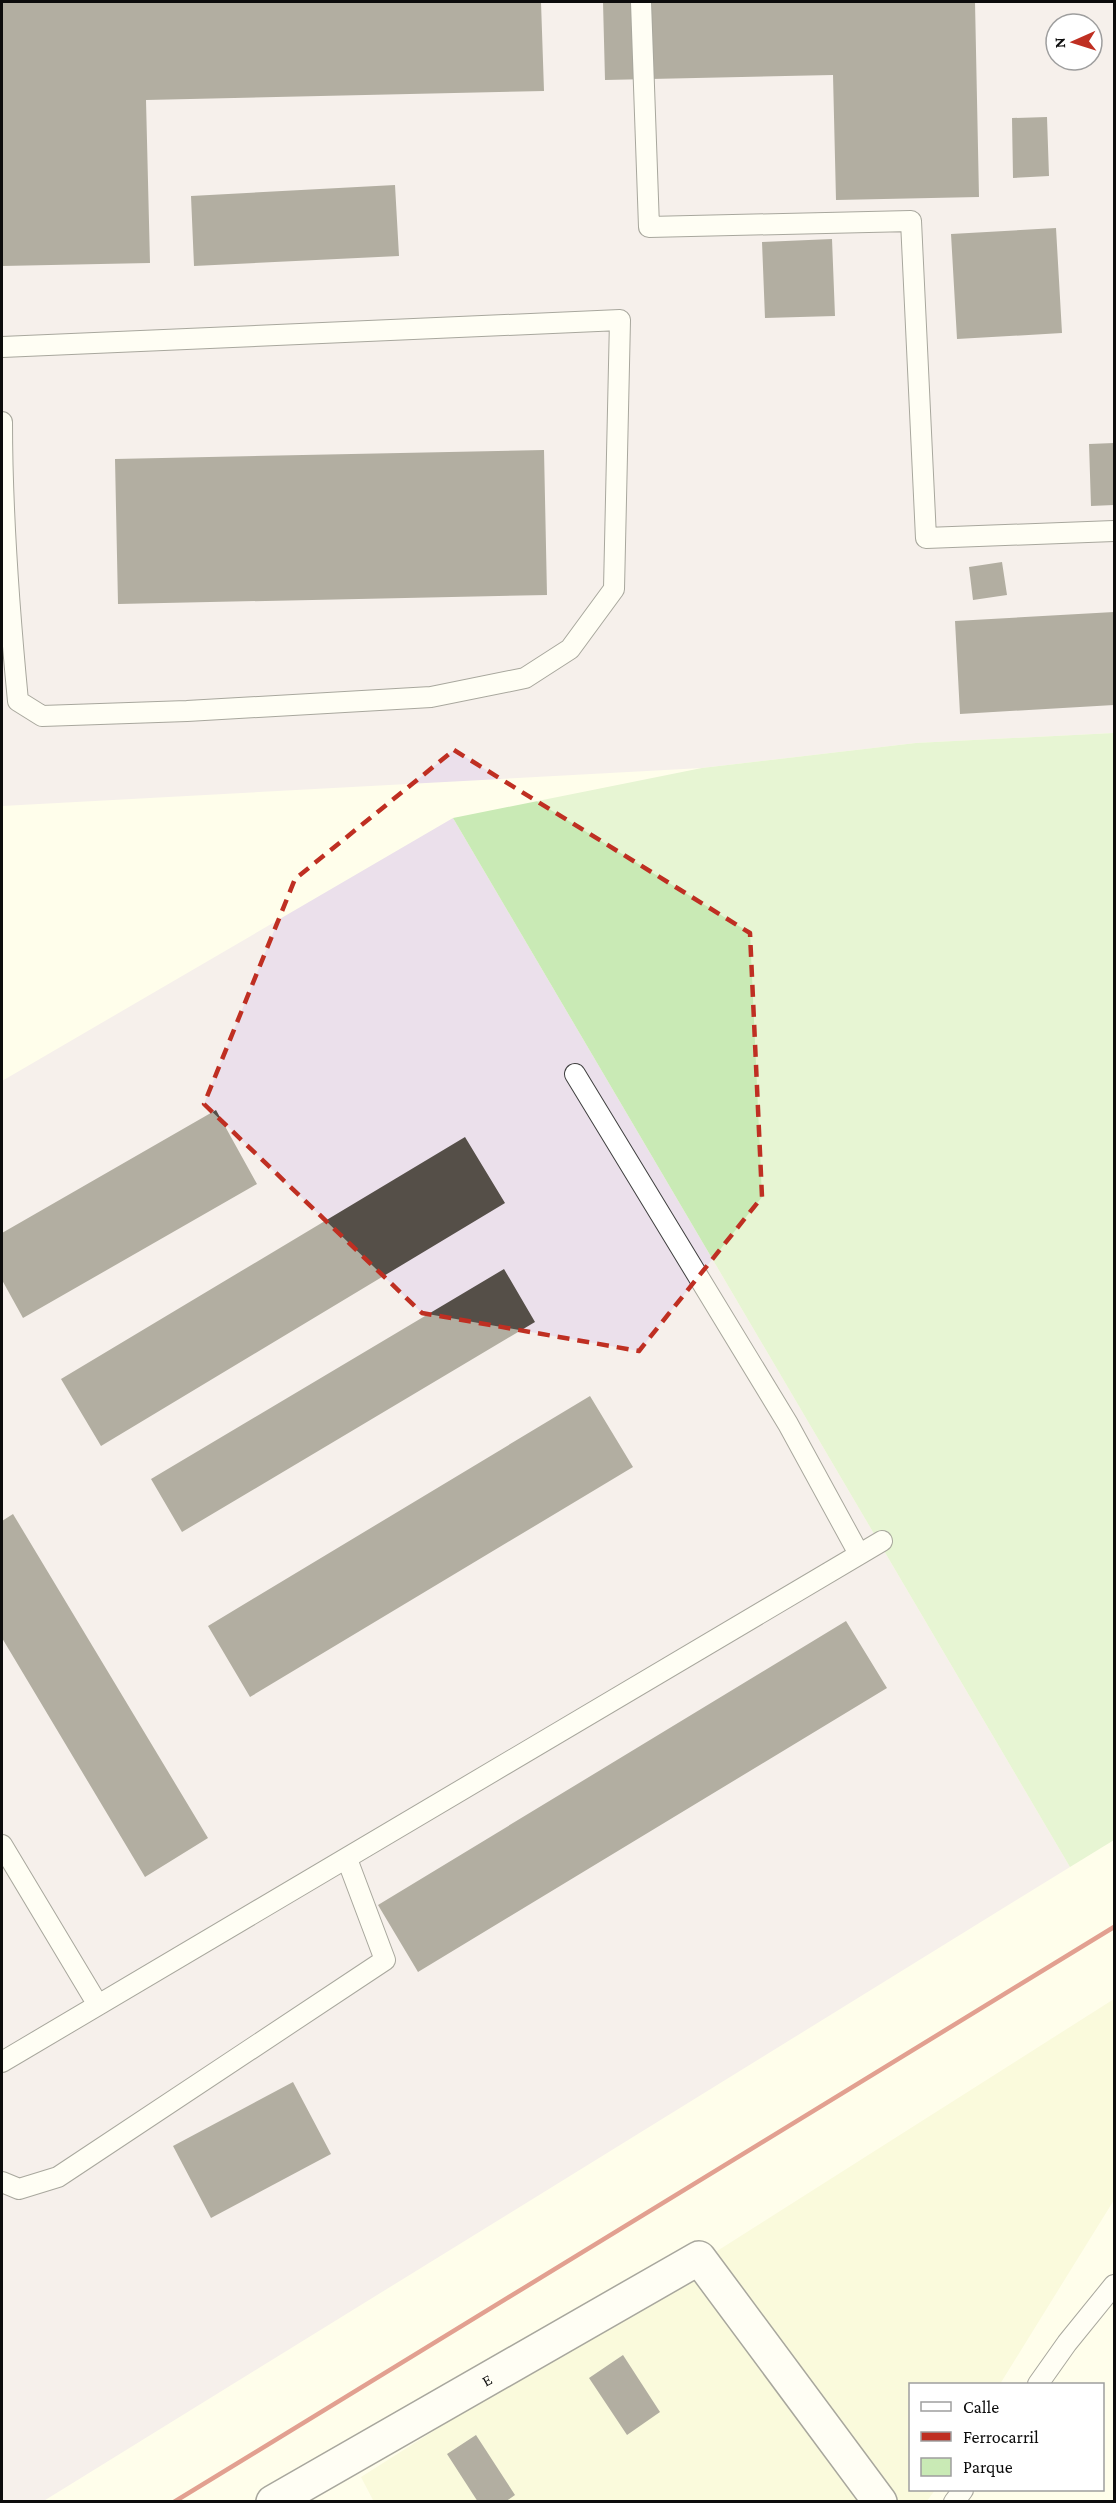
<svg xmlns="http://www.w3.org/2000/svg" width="1116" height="2503" font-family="'Crimson Pro',serif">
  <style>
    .industrial { fill: #ebe0eb; fill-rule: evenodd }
    .farmland { fill: #f3f5cb }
    .green { fill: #c9eab5 }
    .building { fill: #554f48 }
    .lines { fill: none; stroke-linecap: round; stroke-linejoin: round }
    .service-casing { stroke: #3f3f3f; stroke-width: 22 }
    .minor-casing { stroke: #3f3f3f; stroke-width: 36 }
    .service { stroke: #fff; stroke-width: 20 }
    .minor { stroke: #fff; stroke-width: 33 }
    .rail { stroke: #bf2f22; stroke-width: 4.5 }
    .marked { fill: none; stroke: #bf2f22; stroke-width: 4.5; stroke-dasharray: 12 8; stroke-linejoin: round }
    .labels { text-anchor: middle; stroke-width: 6; stroke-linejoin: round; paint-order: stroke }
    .street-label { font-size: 16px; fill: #0c0c0c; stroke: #fff }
  </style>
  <rect width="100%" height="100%" fill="#fffeeb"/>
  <!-- industrial -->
  <path class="industrial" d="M2,2H1114V733L916,743L702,768L2,806ZM1056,24H1092V60H1056Z
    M453,818L1070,1867L42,2502L2,2501V1081Z"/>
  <!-- farmland -->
  <path class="farmland" d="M1114,1999V2200L1000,2384H910V2490H935L927,2501L374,2502L361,2477Z"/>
  <!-- green -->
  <path class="green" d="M1114,733V1840L1070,1867L453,818L702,768L916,743Z"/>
  <!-- building -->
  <path class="building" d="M2,2H541L544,91L146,100L150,263L2,266Z
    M603,2H975L979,197L836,200L833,75L605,80Z
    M1047,117L1049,176L1013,178L1012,118Z
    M395,185L399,256L194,266L191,196Z
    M1056,228L1062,333L957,339L951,234Z
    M832,239L835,316L765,318L762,242Z
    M1114,443V505L1091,506L1089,444Z
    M544,450L547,595L118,604L115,459Z
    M1002,562L1007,595L973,600L969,567Z
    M1114,612V705L960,714L955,621Z
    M216,1110L257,1184L23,1318L2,1280V1233Z
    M465,1137L505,1203L101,1446L61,1379Z
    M504,1269L535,1322L182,1532L151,1479Z
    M590,1396L633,1467L250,1697L208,1626Z
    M13,1514L208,1838L145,1877L2,1638V1521Z
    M846,1621L887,1688L418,1972L378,1905Z
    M293,2082L331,2154L211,2218L173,2146Z
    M623,2355L660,2412L627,2435L589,2378Z
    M476,2435L515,2495L505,2502H478L447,2454Z"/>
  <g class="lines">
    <!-- service casing -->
    <g class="service-casing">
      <path id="service" d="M641,2L649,227L911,221L926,538L1114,531
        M2,347L620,320L614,589L570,649L525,678L431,697L187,711L42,716L18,701C9,608 2,516 2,422
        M575,1074L788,1424L859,1554
        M2,1845L98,2005
        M2,2062L882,1541
        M2,2182L19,2189L58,2177L385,1960L347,1859
        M1038,2384L1067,2343L1114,2285
        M954,2502L963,2490"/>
    </g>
    <!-- minor casing -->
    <g class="minor-casing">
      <g id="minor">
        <path id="s1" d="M273,2502L699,2258L880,2502"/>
      </g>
    </g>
    <!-- service -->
    <use href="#service" class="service"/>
    <!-- minor -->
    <use href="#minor" class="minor"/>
    <!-- rail -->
    <path class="rail" d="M174,2502L1114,1927"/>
  </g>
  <!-- marked area -->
  <path d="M0 0H1116V2503H0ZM454,750L750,933L762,1197L639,1351L422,1313L204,1104L295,879Z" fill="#fffeeb" fill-opacity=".55" fill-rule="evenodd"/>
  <path class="marked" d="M454,750L750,933L762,1197L639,1351L422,1313L204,1104L295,879Z"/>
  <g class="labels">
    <!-- street labels -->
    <g class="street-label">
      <text dy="6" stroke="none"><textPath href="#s1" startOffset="246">E</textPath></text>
    </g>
  </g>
  <!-- border -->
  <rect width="1116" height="2503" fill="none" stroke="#0c0c0c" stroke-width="6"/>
  <!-- legend -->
  <rect x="909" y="2383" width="195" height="108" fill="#ffffff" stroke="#9e9e9e" stroke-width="1.5"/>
  <rect x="921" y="2402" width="30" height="9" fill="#ffffff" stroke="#9e9e9e" stroke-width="1.5"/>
  <text x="963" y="2413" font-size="18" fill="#0c0c0c">Calle</text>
  <rect x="921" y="2432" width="30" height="9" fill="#bf2f22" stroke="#9e9e9e" stroke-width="1.5"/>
  <text x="963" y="2443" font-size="18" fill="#0c0c0c">Ferrocarril</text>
  <rect x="921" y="2458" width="30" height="18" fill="#c9eab5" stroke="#9e9e9e" stroke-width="1.5"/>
  <text x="963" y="2473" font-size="18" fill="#0c0c0c">Parque</text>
  <!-- north arrow -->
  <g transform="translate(1074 42) rotate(267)"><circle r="28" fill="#ffffff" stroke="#9e9e9e" stroke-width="1.5"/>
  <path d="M0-4.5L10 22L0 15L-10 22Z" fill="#bf2f22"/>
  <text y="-9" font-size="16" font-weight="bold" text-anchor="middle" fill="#0c0c0c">N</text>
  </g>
</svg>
